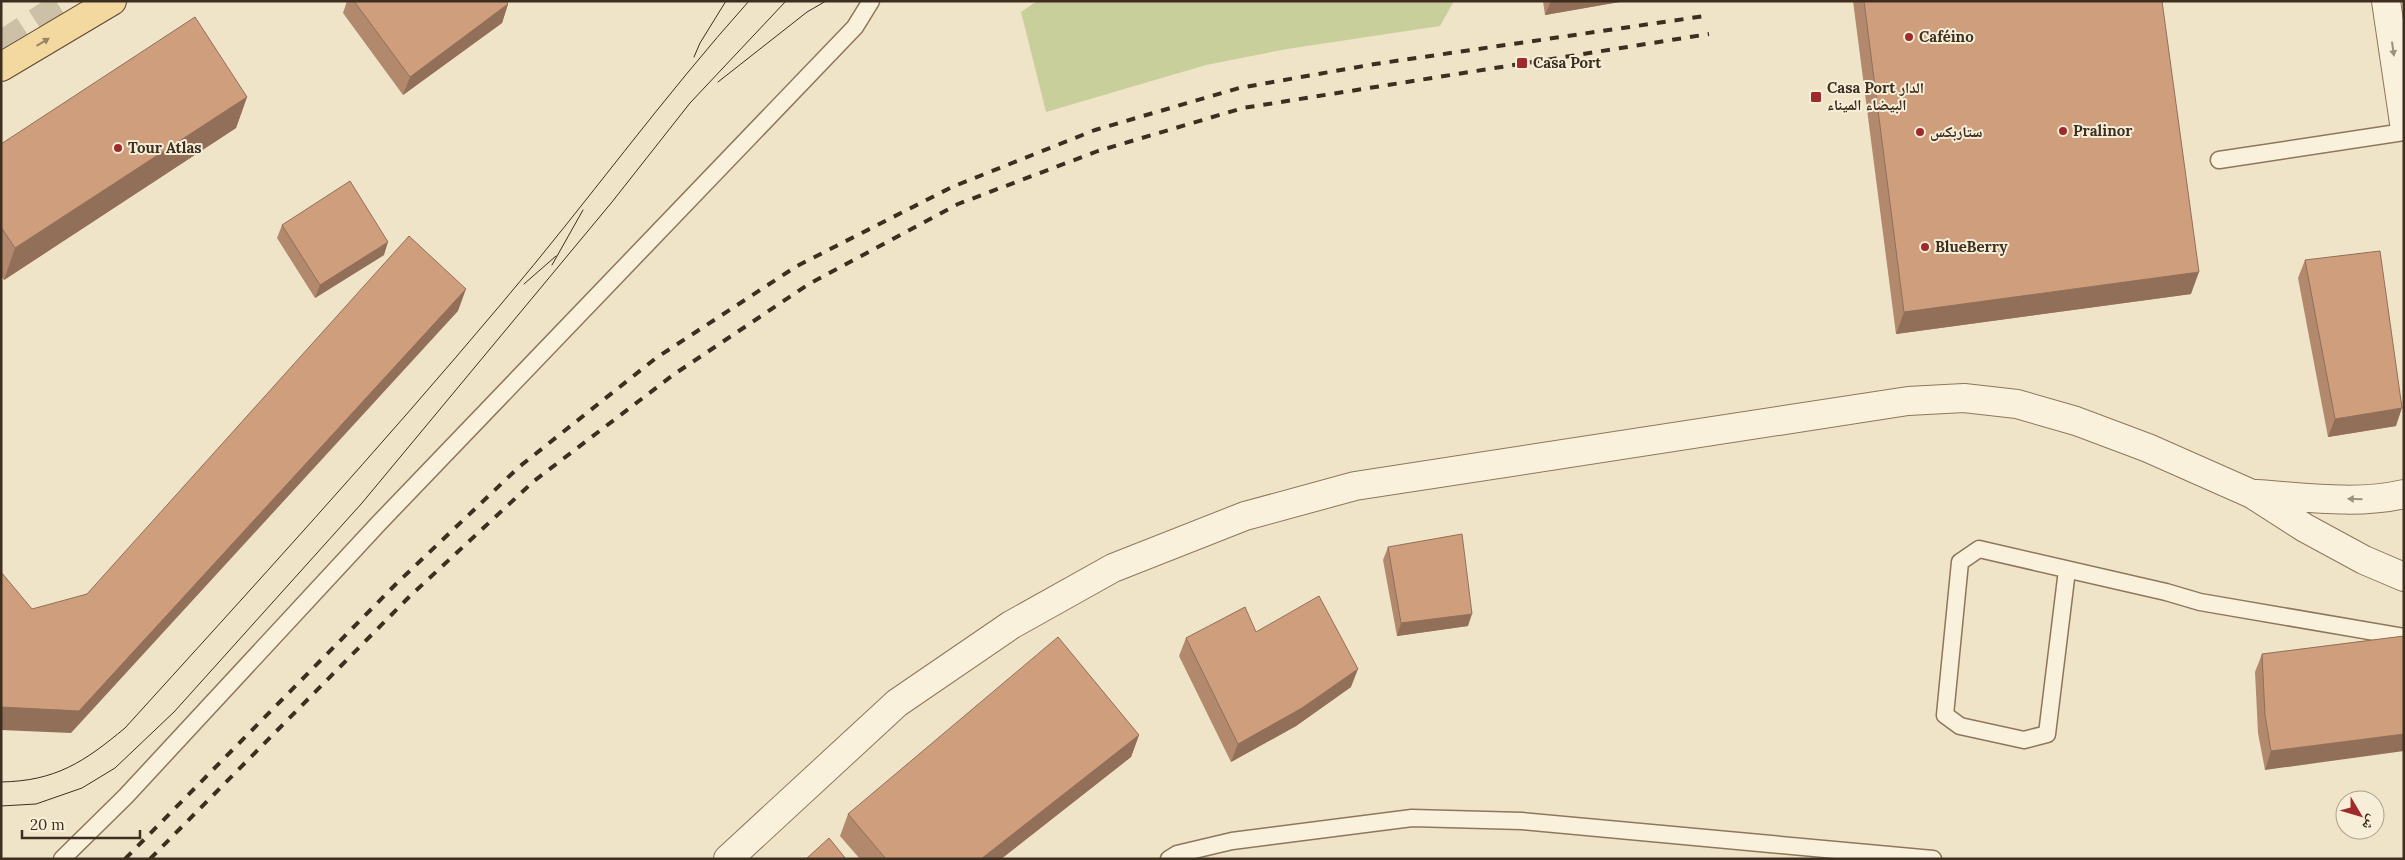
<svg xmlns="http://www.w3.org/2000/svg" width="2405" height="860" font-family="Lora,'Noto Naskh Arabic',serif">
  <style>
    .green { fill: #c9cf9b }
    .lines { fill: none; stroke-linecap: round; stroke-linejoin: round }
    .highway-tunnel { stroke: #ccc0a6; stroke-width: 28; stroke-dasharray: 28 14; stroke-linecap: butt }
    .lane-casing { stroke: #8d765c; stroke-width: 19 }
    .street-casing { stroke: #8d765c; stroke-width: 30 }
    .primary-casing { stroke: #5b4430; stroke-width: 30 }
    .lane { stroke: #faf1dc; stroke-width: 16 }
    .street { stroke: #faf1dc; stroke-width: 28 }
    .primary { stroke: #f3d9a0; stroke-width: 28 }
    .tram { stroke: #3d2e20; stroke-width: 1 }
    .rail { stroke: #3d2e20; stroke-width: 4; stroke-dasharray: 9 9; stroke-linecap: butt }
    .wall { fill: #b2896c }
    .shaded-wall { fill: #916f58 }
    .building { fill: #cf9f7d; stroke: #916f58 }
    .oneway { fill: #988460 }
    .oneway2 { fill: #9c907e }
    .poi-dot { fill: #9e2a2b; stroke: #f7eed8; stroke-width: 2 }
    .labels { text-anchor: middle; stroke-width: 4; stroke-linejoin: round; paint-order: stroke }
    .poi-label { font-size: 15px; font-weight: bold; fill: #3d2e20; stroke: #f7eed8; text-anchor: start }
  </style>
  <rect width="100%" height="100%" fill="#f0e4c8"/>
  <!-- green -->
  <path class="green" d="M1037,1H1454L1440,26L1287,49L1206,65L1046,112L1021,12Z"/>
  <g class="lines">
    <!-- highway-tunnel -->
    <path class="highway-tunnel" d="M1,45L69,1"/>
    <!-- lane casing -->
    <g class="lane-casing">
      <path id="lane" d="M2219,160L2404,132
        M2067,570L2047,734L2024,740L1960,726L1945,715L1960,562L1979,549L2166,592L2200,602L2404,637
        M62,859L126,796L379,523L855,27L871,1
        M1169,859L1177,854L1232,841L1412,818L1522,821L1933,859"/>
    </g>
    <!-- street casing -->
    <g class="street-casing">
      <path id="street" d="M2386,1L2404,123
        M2256,494C2304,497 2357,505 2404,494
        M728,859L897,703L1011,625L1113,568L1245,516L1355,486L1908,401L1964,398L2017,404L2076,421L2148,448L2252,494L2305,528L2364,560L2404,577"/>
    </g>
    <!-- primary casing -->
    <g class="primary-casing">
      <path id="primary" d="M1,67L112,1"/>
    </g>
    <!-- lane -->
    <use href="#lane" class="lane"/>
    <!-- street -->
    <use href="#street" class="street"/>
    <!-- primary -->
    <use href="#primary" class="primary"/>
    <!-- tram -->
    <path class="tram" d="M694,57L700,43L726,1
      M718,82L807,12L826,1
      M552,265L583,210
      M524,284L556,256
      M1,782C56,781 84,762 125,728C252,588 380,448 502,303C586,204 662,98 749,1
      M1,806L36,804L82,788L115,768L174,712L362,503L612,202L690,103L786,1"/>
    <!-- rail -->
    <path class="rail" d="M125,859L396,584L519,467L656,358L797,266L952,187L1095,130L1239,88L1375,64L1705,16
      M150,859L409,597L534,481L673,375L809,284L958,204L1098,151L1243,108L1709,34"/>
  </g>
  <!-- wall -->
  <path class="wall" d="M347,1H506L508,4L502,23L403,95L343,13Z
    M1543,1H1625L1545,15Z
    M1853,1H2162L2191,294L1896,334Z
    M247,97L236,128L4,280L1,276V144Z
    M282,225L384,255L315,298L277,238Z
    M2305,260L2396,426L2328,437L2298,278Z
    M1388,547L1468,626L1397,636L1383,560Z
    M1256,632L1351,687L1296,726L1231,762L1179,656L1186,638Z
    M2404,636L2265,770L2258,733L2255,672L2262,654Z
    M1139,735L1131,757L1001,859H860L840,836L848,814Z"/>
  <!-- shaded-wall -->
  <path class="shaded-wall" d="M1551,1H1625L1545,15Z
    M508,4L502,23L403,95L410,77Z
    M247,97L236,128L4,280L15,248Z
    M388,242L384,255L315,298L320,285Z
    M2199,272L2191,294L1896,334L1904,312Z
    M466,289L458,311L71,733L1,730V707Z
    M2402,408L2396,426L2328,437L2335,419Z
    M1472,614L1468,626L1397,636L1401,623Z
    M1358,669L1351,687L1296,726L1231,762L1238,744Z
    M2404,734V751L2265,770L2271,751Z
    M1139,735L1131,757L1001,859H981Z"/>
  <!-- building -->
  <path class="building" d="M354,1H506L508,4L410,77Z
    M1864,1H2162L2199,272L1904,312Z
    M195,17L247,97L15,248L1,227V144Z
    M350,181L388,242L320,285L282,225Z
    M409,236L466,289L79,711L1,707V572L32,609L87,594Z
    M2380,251L2402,408L2335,419L2305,260Z
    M1462,534L1472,614L1401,623L1388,547Z
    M1319,596L1358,669L1302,708L1238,744L1186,638L1245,607L1256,632Z
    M2404,636V734L2271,751L2265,715L2262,654Z
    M1058,637L1139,735L981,859H886L848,814Z
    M829,838L846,859H806Z"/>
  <!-- one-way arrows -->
  <defs><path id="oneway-solid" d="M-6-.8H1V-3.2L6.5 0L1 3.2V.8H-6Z" transform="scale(1.25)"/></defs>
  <use class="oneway" href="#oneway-solid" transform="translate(43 42) rotate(-31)"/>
  <g class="oneway2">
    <use href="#oneway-solid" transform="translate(2393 49) rotate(82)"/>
    <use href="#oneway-solid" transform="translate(2355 499) rotate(-179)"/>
  </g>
  <!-- markers -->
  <g class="poi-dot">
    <circle cx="1909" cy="37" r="5"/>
    <rect x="1516" y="57" width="12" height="12" rx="2.5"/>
    <rect x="1810" y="91" width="12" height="12" rx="2.5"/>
    <circle cx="2063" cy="131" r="5"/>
    <circle cx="1920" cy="132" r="5"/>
    <circle cx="118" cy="148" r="5"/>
    <circle cx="1925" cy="247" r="5"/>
  </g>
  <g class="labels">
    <!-- poi labels -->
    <g class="poi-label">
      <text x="1919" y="42">Caféino</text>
      <text x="1533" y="68">Casa Port</text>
      <text x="1827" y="93">Casa Port الدار<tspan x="1827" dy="17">البيضاء الميناء</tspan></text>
      <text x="2073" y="136">Pralinor</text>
      <text x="1930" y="137">ستاربكس</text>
      <text x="128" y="153">Tour Atlas</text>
      <text x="1935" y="252">BlueBerry</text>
    </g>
  </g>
  <!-- border -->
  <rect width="2405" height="860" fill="none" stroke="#3d2e20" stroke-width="5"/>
  <!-- north arrow -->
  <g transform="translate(2360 815) rotate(128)"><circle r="24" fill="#f7eed8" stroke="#ada18e"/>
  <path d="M0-4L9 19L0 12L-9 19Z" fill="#9e2a2b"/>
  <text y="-8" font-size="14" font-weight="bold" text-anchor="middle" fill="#3d2e20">ش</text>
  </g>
  <!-- scale -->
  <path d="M22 830v8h118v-8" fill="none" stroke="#3d2e20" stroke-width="2.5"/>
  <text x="30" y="830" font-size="15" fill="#3d2e20" stroke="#f7eed8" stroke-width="4" paint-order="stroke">20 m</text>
</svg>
